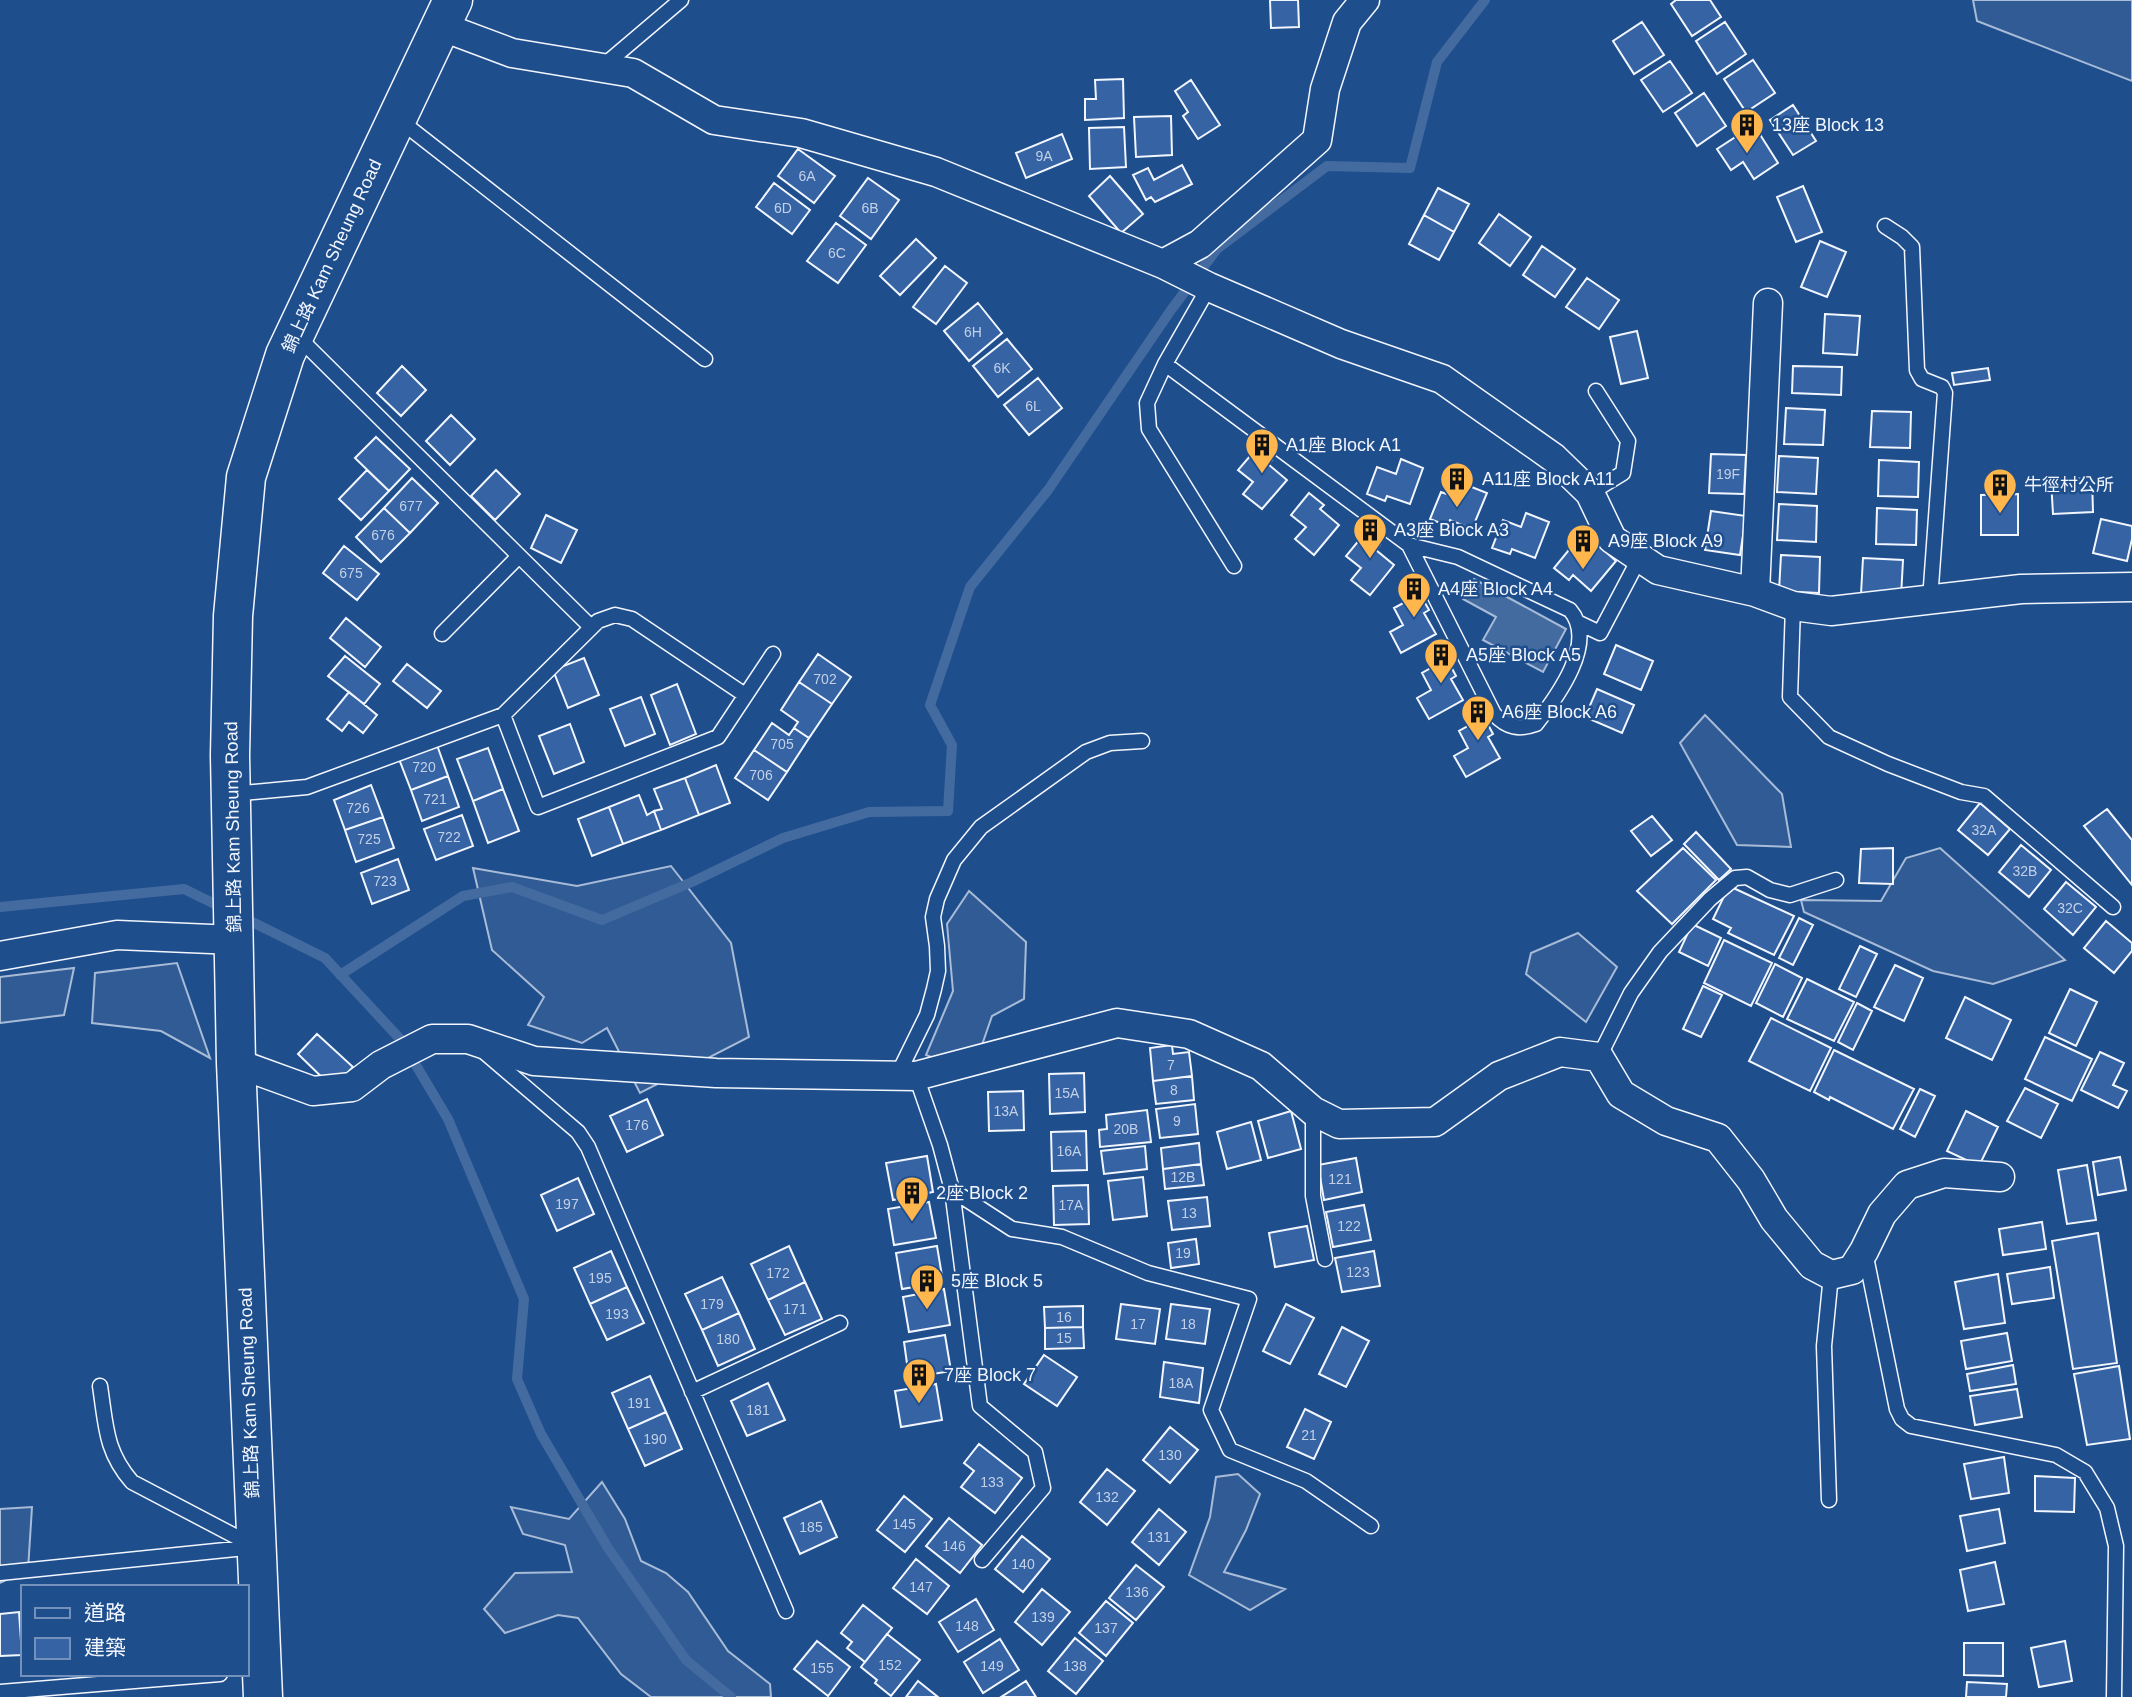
<svg xmlns="http://www.w3.org/2000/svg" width="2132" height="1697" font-family="Helvetica,'Noto Sans TC',sans-serif">
  <style>
    .built { fill: #305b95; stroke: #a8bbd7; stroke-width: 2 }
    .water { fill: #446ba0; stroke: #a8bbd7; stroke-width: 2 }
    .lines { fill: none; stroke-linecap: round; stroke-linejoin: round }
    .stream { stroke: #446ba0; stroke-width: 10 }
    .building { fill: #3563a3; stroke: #f2f6ff; stroke-width: 2 }
    .service-casing { stroke: #f2f6ff; stroke-width: 17 }
    .minor-casing { stroke: #f2f6ff; stroke-width: 31 }
    .secondary-casing { stroke: #f2f6ff; stroke-width: 41 }
    .service { stroke: #1f4e8c; stroke-width: 14 }
    .minor { stroke: #1f4e8c; stroke-width: 28 }
    .secondary { stroke: #1f4e8c; stroke-width: 38 }
    .labels { text-anchor: middle; stroke-width: 5; stroke-linejoin: round; paint-order: stroke }
    .number-label { font-size: 14px; fill: #c3d1e8 }
    .poi-label { font-size: 18px; fill: #f2f6ff; stroke: #1f4e8c; text-anchor: start }
    .street-label { font-size: 18px; fill: #f2f6ff; stroke: #1f4e8c }
  </style>
  <rect width="100%" height="100%" fill="#1f4e8c"/>
  <!-- built -->
  <path class="built" d="M1973,0H2132V81L1977,21Z
    M1705,715L1782,794L1791,847L1737,845L1680,743Z
    M1940,848L2065,960L1993,984L1933,971L1804,912L1801,900L1881,901L1906,858Z
    M671,866L731,943L749,1037L640,1093L607,1028L582,1043L528,1025L544,997L492,950L473,868L577,886Z
    M969,891L1026,942L1024,999L992,1016L972,1074L926,1055L953,991L947,924Z
    M1578,933L1617,967L1586,1022L1526,974L1531,953Z
    M177,963L210,1058L161,1031L92,1023L95,973Z
    M74,968L64,1015L0,1023V977Z
    M1238,1474L1260,1494L1246,1530L1224,1572L1285,1589L1250,1610L1189,1575L1210,1517L1216,1477Z
    M602,1482L625,1519L641,1561L666,1573L688,1592L728,1651L770,1684L771,1697H651L621,1674L578,1618L558,1615L505,1633L484,1609L515,1573L572,1572L565,1545L523,1534L511,1507L569,1519Z
    M32,1507L28,1570L0,1583V1509Z"/>
  <!-- water -->
  <path class="water" d="M1474,579L1566,629L1543,672L1483,640L1496,617L1463,599Z"/>
  <g class="lines">
    <!-- stream -->
    <path class="stream" d="M0,907L184,889L225,909
      M242,917L325,958L401,1040L448,1119L524,1299L517,1379L541,1434L608,1548L686,1660L731,1697
      M340,975L463,896L512,887L602,920L692,882L783,838L869,812L948,811L952,745L930,705L970,587L1048,490L1171,310L1217,249L1327,166L1410,168L1437,62L1485,0"/>
  </g>
  <!-- building -->
  <path class="building" d="M1270,0H1298L1299,27L1271,28Z
    M1676,0H1710L1721,17L1692,36L1671,4Z
    M1642,22L1664,55L1634,74L1613,41Z
    M1725,22L1746,54L1717,74L1696,41Z
    M1753,60L1775,93L1746,112L1724,79Z
    M1670,61L1692,93L1663,112L1641,80Z
    M1123,79L1124,118L1085,120V99H1096L1095,80Z
    M1191,80L1220,125L1198,139L1183,116L1188,112L1175,91Z
    M1704,93L1726,126L1697,146L1675,113Z
    M1793,105L1816,141L1793,155L1770,120Z
    M1171,116L1172,155L1136,157L1134,117Z
    M1754,125L1778,163L1754,179L1743,162L1731,170L1717,149Z
    M1124,127L1126,167L1090,169L1089,128Z
    M1062,134L1072,159L1026,178L1016,153Z
    M798,149L835,176L814,203L778,176Z
    M1182,165L1192,184L1155,202L1151,197L1146,200L1133,175L1148,168L1154,180Z
    M1110,176L1143,214L1121,233L1089,196Z
    M868,178L899,200L871,239L840,216Z
    M774,183L810,210L792,234L756,207Z
    M1803,186L1822,232L1796,242L1777,197Z
    M1438,188L1469,204L1454,232L1424,215Z
    M1499,214L1531,237L1510,266L1479,243Z
    M1424,215L1454,232L1439,260L1409,244Z
    M836,223L866,245L838,283L807,261Z
    M916,239L936,258L900,295L880,276Z
    M1820,241L1846,252L1827,297L1801,287Z
    M1542,246L1575,269L1555,297L1523,275Z
    M945,266L967,283L936,324L913,307Z
    M1587,278L1619,300L1599,329L1566,307Z
    M978,303L1002,333L969,361L944,331Z
    M1825,314L1860,316L1857,355L1823,353Z
    M1637,331L1648,378L1621,384L1610,337Z
    M1007,339L1032,369L998,397L973,366Z
    M402,366L426,390L401,416L377,393Z
    M1793,366L1842,367L1841,395L1792,393Z
    M1988,368L1990,380L1954,385L1952,373Z
    M1038,378L1062,408L1029,435L1004,405Z
    M1786,408L1825,410L1823,445L1784,444Z
    M1872,411L1911,412L1910,448L1870,447Z
    M451,415L475,439L450,465L426,441Z
    M376,437L410,469L389,491L355,458Z
    M1257,448L1272,460L1268,464L1287,480L1262,509L1243,494L1253,482L1238,470Z
    M1711,454L1746,455L1744,494L1709,493Z
    M1779,456L1818,458L1816,494L1777,492Z
    M1401,459L1423,468L1410,504L1387,496L1385,501L1367,494L1377,467L1396,474Z
    M1879,460L1919,462L1918,497L1878,496Z
    M367,470L389,491L361,520L339,499Z
    M496,470L520,494L495,520L471,496Z
    M412,478L438,503L410,533L384,508Z
    M2092,478L2093,512L2053,514L2051,480Z
    M1464,484L1487,493L1472,529L1450,520L1448,526L1430,519L1441,492L1458,498Z
    M1309,493L1324,505L1320,509L1339,525L1314,555L1295,539L1306,527L1291,515Z
    M2018,494V535H1981V495Z
    M1779,504L1817,506L1816,542L1777,540Z
    M384,508L410,533L381,562L356,537Z
    M1877,508L1917,510L1916,545L1876,544Z
    M1711,511L1746,516L1740,555L1705,550Z
    M1526,513L1549,522L1535,558L1512,549L1510,554L1492,548L1503,520L1521,527Z
    M546,515L577,530L561,563L531,548Z
    M2101,519L2132,526V539L2127,561L2093,553Z
    M1365,533L1380,545L1376,550L1394,565L1370,595L1351,580L1361,568L1346,556Z
    M1573,545L1588,557L1598,545L1616,561L1591,591L1573,575L1569,580L1554,568Z
    M344,546L379,574L357,600L323,573Z
    M1781,555L1820,557L1819,593L1779,591Z
    M1863,558L1903,560L1901,597L1861,594Z
    M1420,594L1429,610L1424,613L1436,634L1401,653L1390,632L1403,625L1394,608Z
    M346,618L381,647L365,667L330,638Z
    M1616,645L1653,661L1641,690L1604,674Z
    M818,654L851,677L832,704L799,682Z
    M345,656L380,684L364,704L328,676Z
    M584,658L599,695L568,708L553,670Z
    M1447,659L1456,676L1451,679L1463,700L1429,719L1417,698L1431,690L1422,673Z
    M407,664L441,691L427,708L393,681Z
    M799,682L832,704L809,738L794,728L798,722L781,710Z
    M677,684L696,734L670,745L651,695Z
    M1597,689L1634,705L1622,733L1585,717Z
    M349,692L377,715L363,733L349,722L342,731L327,719Z
    M641,697L655,734L625,746L610,709Z
    M1484,717L1493,734L1488,737L1500,758L1466,777L1454,756L1468,748L1459,731Z
    M772,723L789,735L794,728L809,738L787,772L754,750Z
    M570,724L584,762L554,774L539,736Z
    M437,745L448,776L411,790L399,759Z
    M488,748L503,789L473,801L457,759Z
    M754,750L787,772L768,800L735,778Z
    M716,765L730,803L699,815L685,778Z
    M448,776L459,807L422,821L411,790Z
    M685,778L699,815L661,830L654,811L662,809L654,789Z
    M371,785L383,817L345,830L334,800Z
    M503,789L519,831L488,843L473,801Z
    M639,795L647,815L654,811L661,830L623,844L609,807Z
    M1980,803L2010,829L1988,855L1958,830Z
    M609,807L623,844L592,856L578,819Z
    M2107,809L2132,840V885L2084,826Z
    M462,815L473,846L436,860L424,829Z
    M1652,816L1672,840L1651,856L1631,831Z
    M383,817L394,848L356,862L345,830Z
    M1696,832L1731,869L1719,880L1684,844Z
    M2021,845L2051,870L2029,897L1999,872Z
    M1683,848L1716,880L1672,924L1637,891Z
    M1893,848V884L1859,883L1861,849Z
    M398,859L409,890L372,904L361,873Z
    M2066,882L2096,907L2073,935L2044,909Z
    M1729,886L1794,916L1774,955L1728,933L1731,928L1713,919Z
    M1799,918L1813,925L1793,965L1779,958Z
    M2106,921L2132,943V951L2114,973L2084,948Z
    M1692,924L1721,938L1708,966L1679,952Z
    M1724,940L1772,963L1751,1006L1704,983Z
    M1860,946L1877,954L1856,997L1839,989Z
    M1775,964L1802,978L1783,1017L1756,1003Z
    M1895,965L1923,978L1904,1021L1874,1007Z
    M1807,979L1854,1002L1834,1041L1787,1019Z
    M1703,986L1722,995L1701,1037L1683,1029Z
    M2070,989L2097,1002L2076,1046L2049,1033Z
    M1965,997L2011,1020L1992,1060L1946,1038Z
    M1857,1003L1872,1011L1853,1050L1838,1042Z
    M1771,1018L1831,1048L1810,1091L1749,1061Z
    M317,1034L353,1067L333,1088L298,1054Z
    M2045,1037L2092,1059L2072,1101L2025,1079Z
    M1172,1045L1173,1054L1189,1052L1192,1076L1153,1081L1150,1048Z
    M1834,1050L1914,1089L1893,1129L1830,1097L1829,1100L1814,1092Z
    M2100,1052L2124,1063L2113,1085L2127,1091L2118,1108L2081,1090Z
    M1084,1073L1085,1112L1050,1114L1049,1074Z
    M1192,1076L1194,1100L1156,1104L1153,1081Z
    M2025,1088L2058,1104L2041,1138L2007,1121Z
    M1920,1089L1935,1096L1915,1137L1900,1129Z
    M1023,1091L1024,1130L989,1131L988,1092Z
    M647,1099L663,1135L627,1152L610,1116Z
    M1195,1104L1198,1134L1160,1138L1156,1109Z
    M1147,1110L1151,1142L1100,1147L1099,1130L1107,1129L1106,1115Z
    M1291,1111L1301,1149L1268,1158L1258,1121Z
    M1966,1111L1998,1127L1979,1166L1947,1151Z
    M1251,1122L1261,1160L1227,1169L1217,1132Z
    M1086,1131L1087,1170L1052,1171L1051,1132Z
    M1199,1143L1201,1164L1163,1169L1161,1148Z
    M1145,1146L1147,1169L1104,1174L1101,1151Z
    M927,1156L933,1192L893,1200L886,1163Z
    M2120,1157L2126,1190L2098,1195L2093,1162Z
    M1356,1158L1362,1192L1324,1200L1318,1165Z
    M1201,1164L1204,1185L1165,1189L1163,1169Z
    M2087,1165L2096,1220L2067,1224L2058,1170Z
    M1143,1177L1147,1216L1113,1220L1108,1181Z
    M578,1178L594,1214L557,1231L541,1195Z
    M1088,1185L1089,1224L1054,1225L1053,1186Z
    M1207,1197L1210,1226L1172,1230L1168,1201Z
    M929,1202L936,1238L894,1245L888,1209Z
    M1364,1205L1371,1240L1333,1247L1326,1212Z
    M2042,1222L2046,1249L2003,1255L1999,1229Z
    M1307,1226L1314,1260L1275,1267L1269,1233Z
    M2098,1233L2117,1363L2073,1369L2052,1241Z
    M1196,1239L1199,1264L1171,1268L1168,1243Z
    M789,1246L805,1282L768,1300L751,1264Z
    M937,1246L943,1282L902,1289L896,1253Z
    M611,1251L627,1287L590,1304L574,1268Z
    M1374,1251L1380,1286L1342,1292L1335,1258Z
    M2050,1267L2054,1298L2012,1304L2007,1274Z
    M1998,1274L2005,1323L1964,1329L1955,1282Z
    M722,1277L739,1313L702,1330L685,1294Z
    M805,1282L822,1319L785,1335L768,1300Z
    M627,1287L644,1323L607,1340L590,1304Z
    M944,1289L950,1325L909,1332L903,1297Z
    M1121,1304L1160,1309L1155,1344L1116,1339Z
    M1171,1304L1210,1309L1205,1344L1166,1339Z
    M1286,1304L1314,1318L1290,1364L1263,1351Z
    M1083,1306V1327L1045,1328L1044,1307Z
    M739,1313L755,1349L718,1366L702,1330Z
    M1083,1327L1084,1348L1045,1349V1328Z
    M1342,1327L1369,1341L1346,1387L1319,1374Z
    M2007,1333L2012,1361L1966,1369L1961,1341Z
    M945,1335L951,1371L909,1378L904,1342Z
    M1044,1355L1077,1377L1057,1406L1024,1384Z
    M1164,1362L1203,1368L1199,1403L1160,1397Z
    M2013,1365L2016,1384L1970,1391L1967,1374Z
    M2119,1366L2130,1439L2087,1445L2074,1374Z
    M650,1376L666,1412L628,1429L612,1393Z
    M768,1383L785,1420L747,1436L731,1401Z
    M936,1384L942,1420L901,1427L895,1391Z
    M2017,1389L2022,1417L1975,1425L1970,1396Z
    M1305,1409L1331,1422L1314,1459L1287,1447Z
    M666,1412L682,1449L645,1466L628,1429Z
    M1170,1427L1198,1450L1170,1483L1143,1460Z
    M979,1444L1022,1478L995,1513L961,1487L974,1471L964,1463Z
    M2004,1457L2009,1493L1971,1499L1964,1464Z
    M1107,1469L1135,1491L1107,1525L1080,1502Z
    M2035,1476L2075,1478L2074,1512L2035,1511Z
    M904,1496L932,1519L905,1552L877,1530Z
    M821,1501L837,1537L800,1554L784,1518Z
    M1159,1509L1186,1532L1159,1565L1132,1542Z
    M1999,1509L2005,1543L1967,1551L1960,1516Z
    M949,1518L982,1545L960,1573L926,1546Z
    M1022,1536L1050,1559L1023,1592L995,1569Z
    M916,1559L949,1586L927,1614L893,1588Z
    M1995,1562L2004,1604L1968,1611L1960,1570Z
    M1136,1565L1164,1587L1136,1620L1109,1598Z
    M1042,1589L1070,1612L1042,1645L1015,1622Z
    M976,1599L994,1630L958,1652L939,1622Z
    M1106,1601L1133,1623L1106,1656L1079,1633Z
    M863,1605L892,1628L865,1662L847,1648L852,1642L841,1633Z
    M19,1612L22,1655L0,1656V1614Z
    M887,1634L920,1660L891,1696L875,1683L877,1680L861,1667Z
    M1075,1638L1103,1661L1076,1694L1048,1671Z
    M1000,1639L1019,1670L983,1693L964,1662Z
    M817,1641L850,1667L828,1696L794,1669Z
    M2065,1641L2072,1681L2039,1687L2031,1648Z
    M1964,1643H2003V1676L1964,1675Z
    M918,1681L938,1697H906Z
    M1026,1681L1036,1697H1001Z
    M1967,1682L2007,1684L2006,1697H1966Z"/>
  <g class="lines">
    <!-- service casing -->
    <g class="service-casing">
      <path id="service" d="M602,67L681,0
        M398,119L705,359
        M1885,226L1902,237L1912,247L1917,370L1922,379L1942,387L1945,393L1930,600
        M1209,287L1165,364L1147,403L1149,429L1234,566
        M296,335L591,627
        M1165,364L1409,545L1458,557L1570,610C1598,642 1557,697 1536,724C1519,730 1507,728 1494,714L1409,545
        M1590,493L1623,473L1628,441L1596,391
        M1793,606L1790,697L1829,737L1888,764L1961,792L1984,796L2113,907
        M1579,623L1600,633L1640,557
        M442,634L519,556
        M503,715L538,807L718,737L773,654
        M233,794L307,787L503,715L598,621L615,615L632,619L745,695
        M483,1051L578,1132L588,1147L786,1611
        M1599,1057L1631,993L1660,952L1710,899L1735,878L1747,877L1770,890L1790,895L1836,880
        M897,1076L927,1015L934,989L938,971L937,946L933,917L937,899L954,860L981,827L1086,752L1110,743L1142,741
        M916,1076L940,1145L952,1190L1012,1229L1062,1237L1148,1273L1249,1299L1211,1410L1230,1450L1306,1481L1371,1526
        M1313,1111V1196L1325,1259
        M952,1190L980,1406L1035,1452L1043,1488L982,1560
        M1865,1252L1897,1409L1902,1419L1911,1426L2056,1455L2085,1472L2107,1508L2116,1546L2114,1697
        M100,1386C106,1425 105,1451 132,1482L252,1545
        M692,1392L840,1323
        M1829,1500L1824,1346L1831,1275
        M0,1573L255,1547
        M0,1692L220,1674"/>
    </g>
    <!-- minor casing -->
    <g class="minor-casing">
      <path id="minor" d="M440,26L512,53L633,73L714,120L801,133L936,172L1163,264L1209,287L1341,344L1442,379L1554,458L1590,493L1612,539L1658,570L1755,592L1793,606L1831,611L2021,589L2132,587
        M1163,264L1200,244L1317,140L1325,89L1347,22L1365,0
        M1755,592L1768,303
        M0,956L117,935L235,940
        M236,1063L313,1091L352,1087L381,1065L432,1039H468L534,1061L716,1073L916,1076L1117,1023L1189,1034L1261,1066L1313,1111L1339,1124L1435,1122L1499,1076L1560,1052L1599,1057L1621,1094L1666,1121L1718,1138L1751,1180L1774,1219L1812,1265L1831,1275L1852,1270L1864,1251L1882,1214L1907,1185L1944,1173L2000,1177"/>
    </g>
    <!-- secondary casing -->
    <g class="secondary-casing">
      <path id="secondary" d="M263,1697L236,1063L230,755L233,616L246,477L285,355L453,0"/>
    </g>
    <!-- service -->
    <use href="#service" class="service"/>
    <!-- minor -->
    <use href="#minor" class="minor"/>
    <!-- secondary -->
    <use href="#secondary" class="secondary"/>
  </g>
  <!-- icons -->
  <defs>
    <g id="building-pin" transform="scale(1.75)"><path d="M0 17L-7.5 6A9.5 9.5 0 1 1 7.5 6Z" fill="#ffb74d" stroke="#1f4e8c"/><path d="M-4-6H4V6H1V3H-1V6H-4ZM-2.5-4.3h1.7v1.8h-1.7ZM.8-4.3h1.7v1.8H.8ZM-2.5-1h1.7V.8h-1.7ZM.8-1h1.7V.8H.8Z" fill="#111"/></g>
  </defs>
  <g fill-rule="evenodd">
    <use href="#building-pin" x="1747" y="125"/>
    <use href="#building-pin" x="1262" y="445"/>
    <use href="#building-pin" x="1457" y="479"/>
    <use href="#building-pin" x="2000" y="485"/>
    <use href="#building-pin" x="1370" y="530"/>
    <use href="#building-pin" x="1583" y="541"/>
    <use href="#building-pin" x="1414" y="589"/>
    <use href="#building-pin" x="1441" y="655"/>
    <use href="#building-pin" x="1478" y="712"/>
    <use href="#building-pin" x="912" y="1193"/>
    <use href="#building-pin" x="927" y="1281"/>
    <use href="#building-pin" x="919" y="1375"/>
  </g>
  <g class="labels">
    <!-- number labels -->
    <g class="number-label">
      <text x="1044" y="161">9A</text>
      <text x="807" y="181">6A</text>
      <text x="783" y="213">6D</text>
      <text x="870" y="213">6B</text>
      <text x="837" y="258">6C</text>
      <text x="973" y="337">6H</text>
      <text x="1002" y="373">6K</text>
      <text x="1033" y="411">6L</text>
      <text x="1728" y="479">19F</text>
      <text x="411" y="511">677</text>
      <text x="383" y="540">676</text>
      <text x="351" y="578">675</text>
      <text x="825" y="684">702</text>
      <text x="782" y="749">705</text>
      <text x="424" y="772">720</text>
      <text x="761" y="780">706</text>
      <text x="435" y="804">721</text>
      <text x="358" y="813">726</text>
      <text x="1984" y="835">32A</text>
      <text x="449" y="842">722</text>
      <text x="369" y="844">725</text>
      <text x="2025" y="876">32B</text>
      <text x="385" y="886">723</text>
      <text x="2070" y="913">32C</text>
      <text x="1171" y="1070">7</text>
      <text x="1174" y="1095">8</text>
      <text x="1067" y="1098">15A</text>
      <text x="1006" y="1116">13A</text>
      <text x="1177" y="1126">9</text>
      <text x="637" y="1130">176</text>
      <text x="1126" y="1134">20B</text>
      <text x="1069" y="1156">16A</text>
      <text x="1183" y="1182">12B</text>
      <text x="1340" y="1184">121</text>
      <text x="567" y="1209">197</text>
      <text x="1071" y="1210">17A</text>
      <text x="1189" y="1218">13</text>
      <text x="1349" y="1231">122</text>
      <text x="1183" y="1258">19</text>
      <text x="1358" y="1277">123</text>
      <text x="778" y="1278">172</text>
      <text x="600" y="1283">195</text>
      <text x="712" y="1309">179</text>
      <text x="795" y="1314">171</text>
      <text x="617" y="1319">193</text>
      <text x="1064" y="1322">16</text>
      <text x="1138" y="1329">17</text>
      <text x="1188" y="1329">18</text>
      <text x="1064" y="1343">15</text>
      <text x="728" y="1344">180</text>
      <text x="1181" y="1388">18A</text>
      <text x="639" y="1408">191</text>
      <text x="758" y="1415">181</text>
      <text x="1309" y="1440">21</text>
      <text x="655" y="1444">190</text>
      <text x="1170" y="1460">130</text>
      <text x="992" y="1487">133</text>
      <text x="1107" y="1502">132</text>
      <text x="904" y="1529">145</text>
      <text x="811" y="1532">185</text>
      <text x="1159" y="1542">131</text>
      <text x="954" y="1551">146</text>
      <text x="1023" y="1569">140</text>
      <text x="921" y="1592">147</text>
      <text x="1137" y="1597">136</text>
      <text x="1043" y="1622">139</text>
      <text x="967" y="1631">148</text>
      <text x="1106" y="1633">137</text>
      <text x="890" y="1670">152</text>
      <text x="992" y="1671">149</text>
      <text x="1075" y="1671">138</text>
      <text x="822" y="1673">155</text>
    </g>
    <!-- poi labels -->
    <g class="poi-label">
      <text x="1772" y="131">13座 Block 13</text>
      <text x="1286" y="451">A1座 Block A1</text>
      <text x="1482" y="485">A11座 Block A11</text>
      <text x="2024" y="491">牛徑村公所</text>
      <text x="1394" y="536">A3座 Block A3</text>
      <text x="1608" y="547">A9座 Block A9</text>
      <text x="1438" y="595">A4座 Block A4</text>
      <text x="1466" y="661">A5座 Block A5</text>
      <text x="1502" y="718">A6座 Block A6</text>
      <text x="936" y="1199">2座 Block 2</text>
      <text x="951" y="1287">5座 Block 5</text>
      <text x="944" y="1381">7座 Block 7</text>
    </g>
    <!-- street labels -->
    <g class="street-label">
      <text transform="translate(332 256) rotate(-65)" y="6">錦上路 Kam Sheung Road</text>
      <text transform="translate(233 827) rotate(-91)" y="6">錦上路 Kam Sheung Road</text>
      <text transform="translate(249 1393) rotate(-92)" y="6">錦上路 Kam Sheung Road</text>
    </g>
  </g>
  <!-- legend -->
  <rect x="21" y="1585" width="228" height="91" fill="#1f4e8c" stroke="#7391ba" stroke-width="2"/>
  <rect x="35" y="1608" width="35" height="10" fill="#1f4e8c" stroke="#7391ba" stroke-width="2"/>
  <text x="84" y="1620" font-size="21" fill="#f2f6ff">道路</text>
  <rect x="35" y="1638" width="35" height="21" fill="#3563a3" stroke="#7391ba" stroke-width="2"/>
  <text x="84" y="1655" font-size="21" fill="#f2f6ff">建築</text>
</svg>
